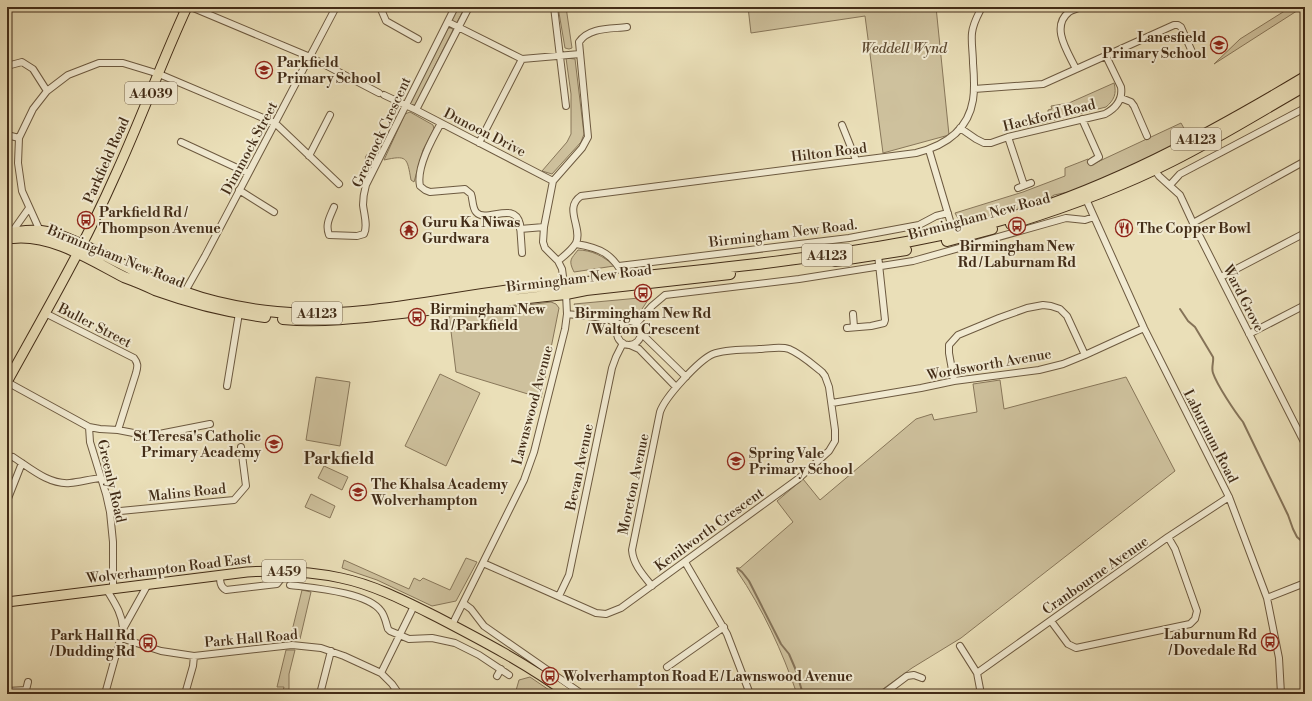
<svg xmlns="http://www.w3.org/2000/svg" width="1312" height="701" font-family="'Libre Bodoni',serif">
  <style>
    .green { fill: #cec19d; stroke: #88775a }
    .lines { fill: none; stroke-linecap: round; stroke-linejoin: round }
    .stream { stroke: #857358; stroke-width: 2 }
    .minor-casing { stroke: #6d5a40; stroke-width: 8 }
    .primary-casing { stroke: #432d18; stroke-width: 11 }
    .trunk-casing { stroke: #432d18; stroke-width: 12 }
    .minor { stroke: #f1ead1; stroke-width: 6 }
    .primary { stroke: #eadfb8; stroke-width: 9 }
    .trunk { stroke: #eadfb8; stroke-width: 10 }
    .labels { text-anchor: middle; stroke-width: 4; stroke-linejoin: round; paint-order: stroke }
    .shield { fill: #f1ead1; stroke: #776650; stroke-width: 1 }
    .shield-label { font-size: 13px; font-weight: bold; fill: #432d18 }
    .poi-label { font-size: 14px; font-weight: bold; fill: #432d18; stroke: #f1ead1; text-anchor: start }
    .park-label { font-size: 14px; font-style: italic; fill: #5f4b33; stroke: #f1ead1 }
    .street-label { font-size: 14px; fill: #432d18; stroke: #f1ead1 }
    .quarter-label { font-size: 16px; font-weight: bold; fill: #432d18; stroke: #f1ead1 }
  </style>
  <rect width="100%" height="100%" fill="#eadfb8"/>
  <filter id="stains"><feTurbulence type="fractalNoise" baseFrequency=".005" numOctaves="4"/><feColorMatrix values="0 0 0 0 .2 0 0 0 0 .09 0 0 0 0 .02 0 0 0 .5 -.17"/></filter>
  <radialGradient id="worn" r=".72"><stop offset=".6" stop-color="#630" stop-opacity="0"/><stop offset="1" stop-color="#630" stop-opacity=".3"/></radialGradient>
  <!-- green -->
  <path class="green" d="M458,7H465L456,24L451,21Z
    M558,7H566L572,48L569,49L565,48Z
    M748,7H936L949,135L883,153L865,16L751,33Z
    M1291,7H1303L1214,64L1240,39Z
    M448,28H450L453,29L452,32L415,105H412L410,103Z
    M566,58L575,59L584,134L581,142L552,174L542,171L567,142L571,134V94Z
    M1114,83C1117,94 1114,100 1106,107L1027,127L1025,121L1048,118V110L1052,109L1051,106L1069,103Z
    M410,112L433,125L434,129L423,150L414,182L411,180C407,157 407,155 384,160L405,114Z
    M1181,123L1190,139L1078,190L1054,195L1044,202L1007,214L962,226L955,213L1023,192L1065,176V168L1088,159L1091,165Z
    M578,250C591,250 604,256 614,266L574,272C568,260 571,259 578,250Z
    M650,297L640,312L622,317L577,310L574,304Z
    M551,302L556,304L559,308L541,398L456,372L449,315Z
    M440,374L480,393L446,466L405,446Z
    M316,377L350,382L340,446L306,440Z
    M1126,377L1175,471L961,638L912,668L876,694H797C782,651 763,609 737,571L738,568H740L793,522L777,501L803,479L820,500L916,419L932,414L934,420L977,412L973,384L1000,380L1004,409Z
    M324,466L348,477L342,490L318,478Z
    M311,494L335,506L330,518L305,507Z
    M466,558L477,562L456,601L432,606L377,580L342,568L344,560L409,589L414,578L420,581L423,578L450,590Z
    M302,590L311,592L300,639H290Z
    M286,650H295L289,674V688L288,694H282L284,687H277Z
    M530,677L555,694H515L519,680Z"/>
  <g class="lines">
    <!-- stream -->
    <path class="stream" d="M1180,309L1188,321L1195,327L1213,357C1214,362 1211,367 1213,373C1217,385 1235,412 1243,422L1288,515L1293,529L1297,537L1305,544
      M737,568L742,572L749,581L781,644L789,654L795,668L803,694"/>
    <!-- minor casing -->
    <g class="minor-casing">
      <path id="minor" d="M176,7L185,11
        M191,7L310,57L379,93
        M380,7L386,21L418,39
        M554,7L566,106
        M448,22L522,59L580,54
        M7,66L22,62L33,69L47,91
        M1076,69C1068,52 1050,27 1069,12C1072,10 1077,9 1081,7
        M974,89L1043,84L1174,25H1178L1181,27L1193,54
        M384,95L416,110L553,181
        M1121,98L1131,102L1134,106L1147,136
        M416,110L469,7
        M1082,119L1099,157L1091,162
        M441,123C432,139 416,168 420,186L425,190L430,192L465,189L471,194C473,199 472,207 476,212C486,224 514,200 520,224L522,253
        M842,125L856,160
        M960,128L976,139L984,143H991L1008,137L1105,114C1116,108 1123,100 1121,87L1106,56
        M7,135L19,138
        M1008,137L1024,185
        M181,142L248,173
        M479,143L522,59
        M929,150L954,234
        M309,156L330,115
        M369,158L377,161
        M1154,169L1159,176L1180,195L1193,223L1305,444
        M1170,185L1180,174L1305,108
        M1018,188L1031,183
        M239,190L274,212
        M1086,199L1144,328L1229,497L1267,598L1279,658L1281,694
        M334,207C330,217 325,224 329,235L357,236L364,234C368,226 364,214 363,205C363,198 364,192 366,185L455,7
        M1193,223L1305,161
        M520,229L544,227
        M40,231L22,191L18,163L19,138L33,109L47,91L68,75L99,63H123L159,74L275,123L339,184
        M12,232L29,208
        M576,244C601,248 613,254 625,278
        M558,261L545,248L543,242L544,227L553,181L582,148L588,137L579,42C589,27 611,29 627,27
        M619,266L849,238L919,225L936,216L948,213
        M1221,277L1305,233
        M564,284L562,269L558,261C564,256 572,250 576,243C583,228 563,208 581,196L916,153C944,146 968,131 973,100C975,88 974,75 973,63C973,53 971,42 972,33C973,23 978,15 982,7
        M183,295L205,256L336,7
        M45,313L134,358C138,363 138,366 136,373L118,430
        M567,314C584,316 605,316 621,325
        M853,314L854,327
        M617 333a12 12 0 1 1 24 0a12 12 0 1 1-24 0Z
        M637,323L652,306L665,295L799,279L913,261L1066,218L1085,220L1094,217
        M847,328L871,326L884,323L885,320L878,255
        M641,330L645,337L686,377
        M1249,334L1305,305
        M630,345L639,349L676,387
        M954,381L949,353V345L958,335L999,318L1027,308L1043,305L1051,306L1060,309L1067,316L1085,355
        M7,382L89,427L100,429L118,430L149,436L210,424
        M227,386L239,313
        M832,403L921,388L954,381L1039,370L1063,364L1085,355L1144,328
        M89,427L90,442L106,494L110,512L113,542V589
        M13,457C30,468 49,485 70,483C80,482 91,479 101,478
        M7,501L22,463
        M110,512L234,500L246,486L241,447
        M685,562L727,634L750,694
        M483,563L596,613L606,614L621,608L798,479L829,451L835,441V430L829,387L825,376L822,372C812,364 801,354 789,349C780,346 768,349 759,349C745,350 726,349 713,354C699,360 665,397 660,412L632,550C633,564 643,575 652,586
        M220,575C220,581 220,587 226,590L277,584L281,579L284,571
        M290,585C313,588 367,592 381,611C385,616 386,623 388,629L390,631L409,639L432,638L455,643L479,655L509,675
        M107,590C114,602 122,613 123,628
        M559,596L569,575L612,368L616,357L623,343
        M1267,598L1305,583
        M463,603L471,609L484,626L582,694
        M1051,621L1068,644L1076,648L1190,624L1195,619L1197,611L1175,549L1168,537
        M452,625L524,480L534,452L565,329L567,314L566,294
        M121,638L161,651L194,656L292,645L321,648L344,656L381,673L392,684L399,694
        M960,646L977,673L981,694
        M667,667L724,627
        M381,673L414,606
        M977,673L1168,537L1229,497
        M497,676L501,669
        M7,691L26,690
        M27,693L26,690L28,682
        M105,694L123,629L148,584
        M185,694L193,666L194,656
        M320,694L331,651
        M883,694L907,676L914,675L922,678"/>
    </g>
    <!-- primary casing -->
    <g class="primary-casing">
      <path id="primary" d="M7,382C44,315 83,248 114,178C140,122 161,63 187,7
        M7,602L247,572C279,570 310,571 341,578C375,585 407,602 437,617C483,641 527,664 568,694"/>
    </g>
    <!-- trunk casing -->
    <g class="trunk-casing">
      <path id="trunk" d="M1011,224C1066,207 1121,187 1172,161C1218,138 1261,111 1305,86
        M7,234C18,231 29,230 41,231C63,234 84,246 104,255C130,268 156,283 184,292C214,303 246,309 277,312C358,320 446,297 527,288C604,280 680,273 757,264C838,254 919,243 998,221C1107,190 1208,135 1305,77
        M13,238C52,234 91,260 124,277C135,281 145,285 155,290C191,303 227,312 265,317
        M947,241L992,229
        M835,261L906,250
        M283,319C328,323 373,316 419,311C468,305 517,299 566,294L586,290L730,274"/>
    </g>
    <!-- minor -->
    <use href="#minor" class="minor"/>
    <!-- primary -->
    <use href="#primary" class="primary"/>
    <!-- trunk -->
    <use href="#trunk" class="trunk"/>
  </g>
  <!-- icons -->
  <defs>
    <g id="school-ring" transform="scale(0.9)"><circle r="9.5" fill="#f1ead1" stroke="#8f2418" stroke-width="1.5"/><path d="M0-5L7-2L0 1L-7-2ZM-4 1L0 2.5L4 1V4Q0 6-4 4Z" fill="#8f2418"/></g>
    <g id="bus-ring" transform="scale(0.9)"><circle r="9.5" fill="#f1ead1" stroke="#8f2418" stroke-width="1.5"/><path d="M-5-6H5V4H4V6H2V4H-2V6H-4V4H-5ZM-3.5-4V0h7V-4ZM-3.5 1.2v1.5H-2V1.2ZM2 1.2v1.5H3.5V1.2Z" fill="#8f2418"/></g>
    <g id="restaurant-ring" transform="scale(0.9)"><circle r="9.5" fill="#f1ead1" stroke="#8f2418" stroke-width="1.5"/><path d="M-5-6h1v4h1v-4h1v4h1v-4h1v5L-1.5 .5V6h-2V.5L-5-1ZM5-6V6H3V1.5H1.5Q1.5-4 5-6Z" fill="#8f2418"/></g>
    <g id="temple-ring" transform="scale(0.9)"><circle r="9.5" fill="#f1ead1" stroke="#8f2418" stroke-width="1.5"/><path d="M0-6L5-2H3V0L6.5 2.5H4V6H1.5V3h-3V6H-4V2.5H-6.5L-3 0V-2H-5Z" fill="#8f2418"/></g>
  </defs>
  <g fill-rule="evenodd">
    <use href="#school-ring" x="1219" y="45"/>
    <use href="#school-ring" x="264" y="70"/>
    <use href="#bus-ring" x="86" y="220"/>
    <use href="#bus-ring" x="1017" y="226"/>
    <use href="#restaurant-ring" x="1124" y="228"/>
    <use href="#temple-ring" x="409" y="230"/>
    <use href="#bus-ring" x="643" y="293"/>
    <use href="#bus-ring" x="417" y="317"/>
    <use href="#school-ring" x="274" y="444"/>
    <use href="#school-ring" x="736" y="461"/>
    <use href="#school-ring" x="358" y="492"/>
    <use href="#bus-ring" x="1270" y="642"/>
    <use href="#bus-ring" x="148" y="643"/>
    <use href="#bus-ring" x="550" y="676"/>
  </g>
  <g class="labels">
    <!-- shield labels -->
    <g class="shield">
      <rect x="125" y="82" width="52" height="22" rx="3"/>
      <rect x="1171" y="128" width="50" height="22" rx="3"/>
      <rect x="802" y="244" width="50" height="22" rx="3"/>
      <rect x="292" y="302" width="50" height="22" rx="3"/>
      <rect x="262" y="560" width="44" height="22" rx="3"/>
    </g>
    <g class="shield-label">
      <text x="151" y="98">A4039</text>
      <text x="1196" y="144">A4123</text>
      <text x="827" y="260">A4123</text>
      <text x="317" y="318">A4123</text>
      <text x="284" y="576">A459</text>
    </g>
    <!-- poi labels -->
    <g class="poi-label">
      <text x="1206" y="42" text-anchor="end">Lanesfield<tspan x="1206" dy="16">Primary School</tspan></text>
      <text x="277" y="67">Parkfield<tspan x="277" dy="16">Primary School</tspan></text>
      <text x="99" y="217">Parkfield Rd /<tspan x="99" dy="16">Thompson Avenue</tspan></text>
      <text x="422" y="227">Guru Ka Niwas<tspan x="422" dy="16">Gurdwara</tspan></text>
      <text x="1137" y="233">The Copper Bowl</text>
      <text x="1017" y="251" text-anchor="middle">Birmingham New<tspan x="1017" dy="16">Rd / Laburnam Rd</tspan></text>
      <text x="430" y="314">Birmingham New<tspan x="430" dy="16">Rd / Parkfield</tspan></text>
      <text x="643" y="318" text-anchor="middle">Birmingham New Rd<tspan x="643" dy="16">/ Walton Crescent</tspan></text>
      <text x="261" y="441" text-anchor="end">St Teresa's Catholic<tspan x="261" dy="16">Primary Academy</tspan></text>
      <text x="749" y="458">Spring Vale<tspan x="749" dy="16">Primary School</tspan></text>
      <text x="371" y="489">The Khalsa Academy<tspan x="371" dy="16">Wolverhampton</tspan></text>
      <text x="1257" y="639" text-anchor="end">Laburnum Rd<tspan x="1257" dy="16">/ Dovedale Rd</tspan></text>
      <text x="135" y="640" text-anchor="end">Park Hall Rd<tspan x="135" dy="16">/ Dudding Rd</tspan></text>
      <text x="563" y="681">Wolverhampton Road E / Lawnswood Avenue</text>
    </g>
    <!-- park labels -->
    <g class="park-label">
      <text x="904" y="53">Weddell Wynd</text>
    </g>
    <!-- street labels -->
    <g class="street-label">
      <text transform="translate(1049 115) rotate(-14)" y="5">Hackford Road</text>
      <text transform="translate(381 132) rotate(-65)" y="5">Greenock Crescent</text>
      <text transform="translate(485 132) rotate(27)" y="5">Dunoon Drive</text>
      <text transform="translate(249 148) rotate(-62)" y="5">Dimmock Street</text>
      <text transform="translate(829 152) rotate(-7)" y="5">Hilton Road</text>
      <text transform="translate(106 160) rotate(-66)" y="5">Parkfield Road</text>
      <text transform="translate(979 216) rotate(-15)" y="5">Birmingham New Road</text>
      <text transform="translate(783 233) rotate(-7)" y="5">Birmingham New Road.</text>
      <text transform="translate(116 256) rotate(22)" y="5">Birmingham New Road</text>
      <text transform="translate(579 278) rotate(-7)" y="5">Birmingham New Road</text>
      <text transform="translate(1244 298) rotate(63)" y="5">Ward Grove</text>
      <text transform="translate(95 325) rotate(27)" y="5">Buller Street</text>
      <text transform="translate(989 364) rotate(-10)" y="5">Wordsworth Avenue</text>
      <text transform="translate(532 405) rotate(-75)" y="5">Lawnswood Avenue</text>
      <text transform="translate(1211 436) rotate(63)" y="5">Laburnum Road</text>
      <text transform="translate(579 467) rotate(-78)" y="5">Bevan Avenue</text>
      <text transform="translate(112 481) rotate(77)" y="5">Greenly Road</text>
      <text transform="translate(633 484) rotate(-78)" y="5">Moreton Avenue</text>
      <text transform="translate(187 492) rotate(-6)" y="5">Malins Road</text>
      <text transform="translate(709 529) rotate(-36)" y="5">Kenilworth Crescent</text>
      <text transform="translate(169 568) rotate(-7)" y="5">Wolverhampton Road East</text>
      <text transform="translate(1095 575) rotate(-35)" y="5">Cranbourne Avenue</text>
      <text transform="translate(251 638) rotate(-5)" y="5">Park Hall Road</text>
    </g>
    <!-- quarter labels -->
    <g class="quarter-label">
      <text x="339" y="464">Parkfield</text>
    </g>
  </g>
  <!-- margin -->
  <rect width="1312" height="701" fill="none" stroke="#eadfb8" stroke-width="24"/>
  <rect x="8" y="8" width="1296" height="685" fill="none" stroke="#432d18" stroke-width="2"/>
  <rect x="12" y="12" width="1288" height="677" fill="none" stroke="#432d18"/>
  <rect width="100%" height="100%" filter="url(#stains)"/>
  <rect width="100%" height="100%" fill="url(#worn)"/>
</svg>
